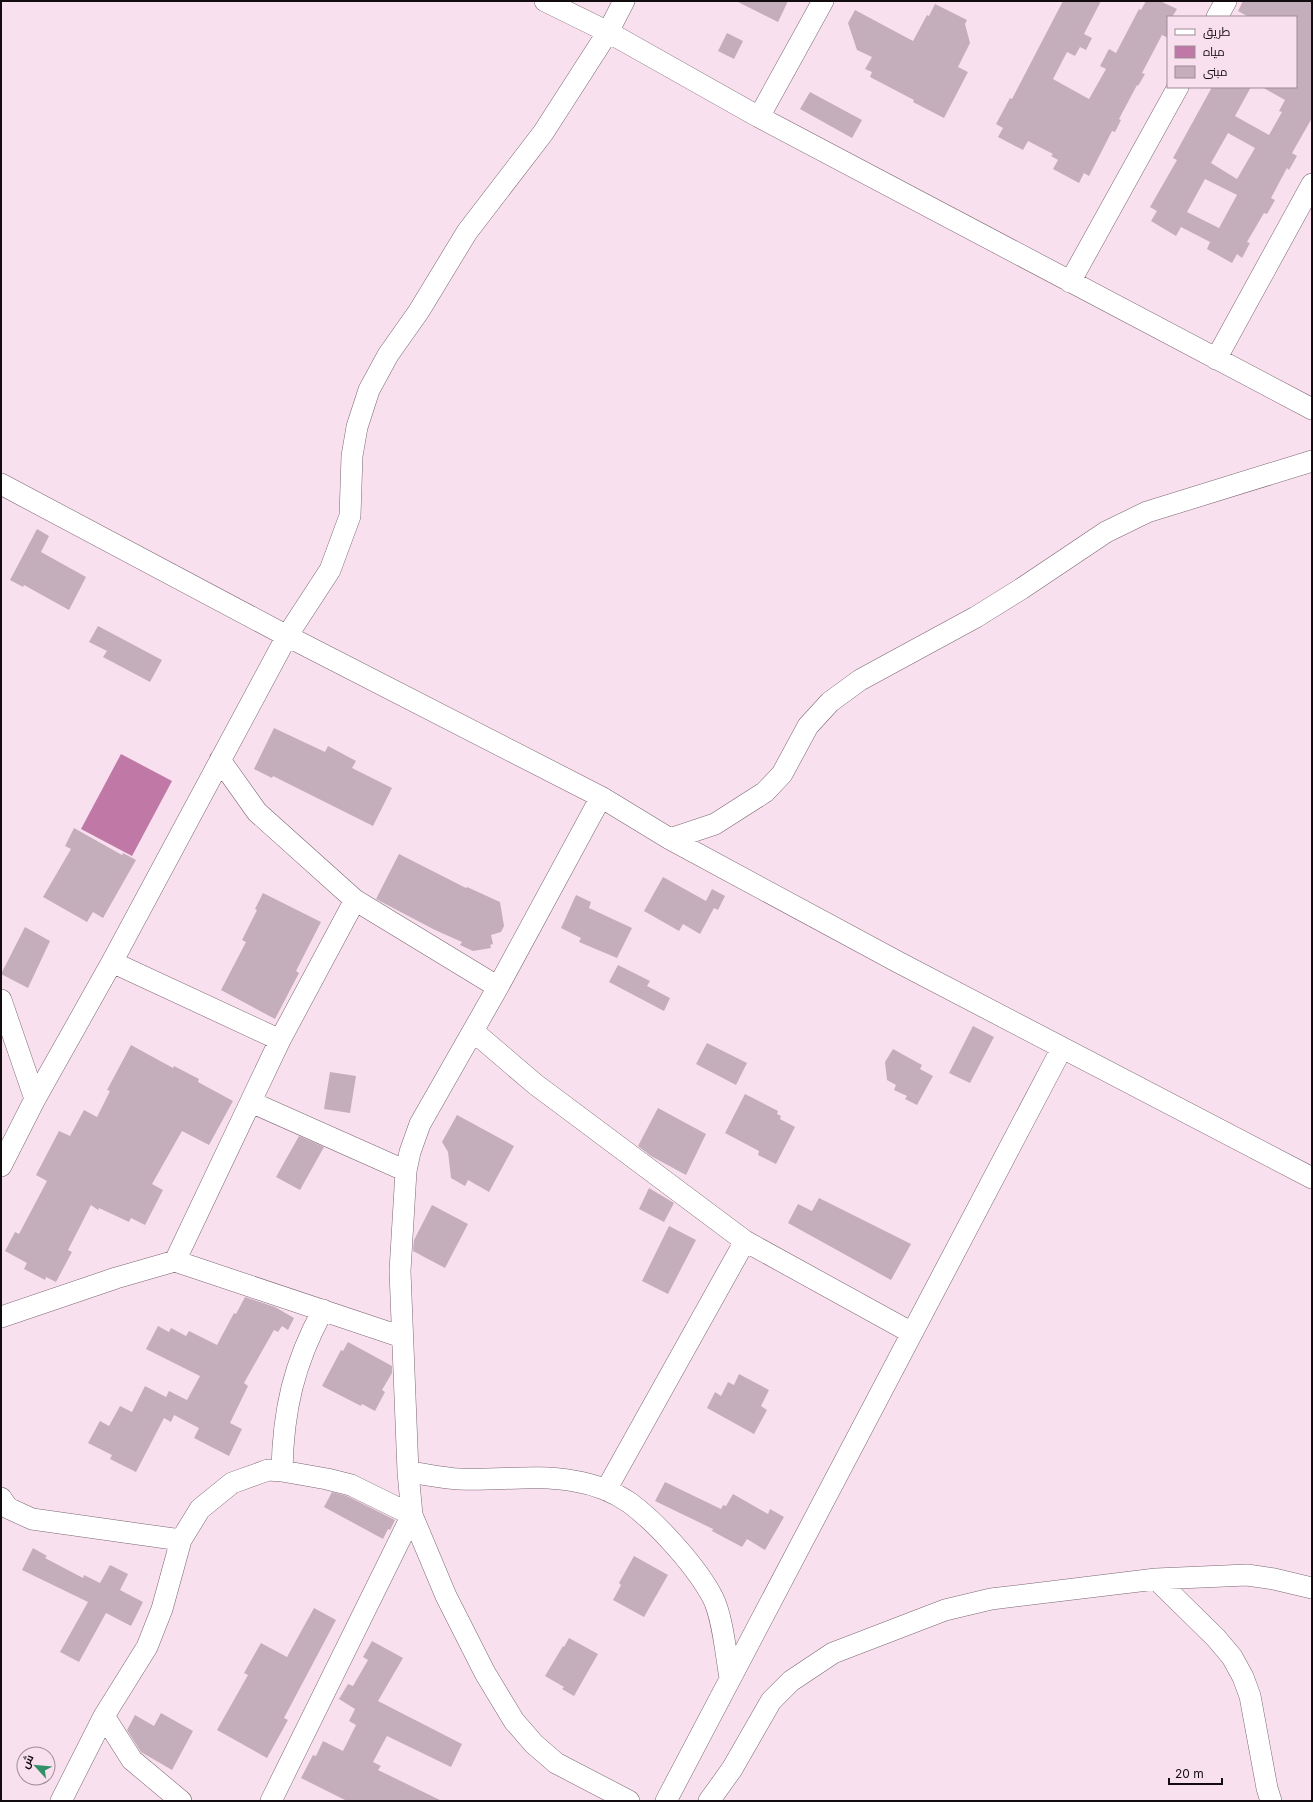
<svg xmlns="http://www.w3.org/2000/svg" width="1313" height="1802" font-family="Inter,Cairo,sans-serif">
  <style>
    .water { fill: #c079a6 }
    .building { fill: #c5aebb; fill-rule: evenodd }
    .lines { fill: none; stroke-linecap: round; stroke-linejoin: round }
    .minor-casing { stroke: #7b6672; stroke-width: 22 }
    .minor { stroke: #fff; stroke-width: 21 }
  </style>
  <rect width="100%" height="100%" fill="#f9e0ef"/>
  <!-- water -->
  <path class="water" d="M121,754L172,781L132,856L81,829Z"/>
  <!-- building -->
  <path class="building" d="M736,1H788L778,22Z
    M1063,1H1101L1084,34L1092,38L1086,50L1080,47L1075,56L1067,52L1053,79L1089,99L1106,69L1100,66L1109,49L1116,53L1139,9L1141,10L1146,1H1160L1177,9L1172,17H1168V38L1162,35L1142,73L1145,74L1138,86L1137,85L1119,119L1121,120L1115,132L1112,131L1089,176L1084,173L1079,183L1053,169L1058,160L1051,156L1053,154L1028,141L1023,150L998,137L1003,128L996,124L1010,98L1012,99Z
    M1243,1H1312V118L1292,153L1297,156L1289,170L1287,168L1271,198L1275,200L1267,214L1264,213L1247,242L1250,243L1242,258L1237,254L1232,263L1207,249L1210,242L1181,227L1176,236L1151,221L1157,211L1150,207L1177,160L1173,158L1212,87H1251L1235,116L1269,135L1282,112L1279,111L1285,100L1262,87H1296V17H1249L1238,11ZM1228,133L1255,148L1237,179L1211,163ZM1205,179L1237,195L1219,228L1187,212Z
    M935,4L967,20L965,24L970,43L958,67L968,72L944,118L913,102L914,100L870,77L872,72L865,69L872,57L857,50L848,23L855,10L913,41L927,15L929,16Z
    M727,33L743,41L734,59L718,51Z
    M810,92L862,120L852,138L800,109Z
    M37,529L49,536L41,552L86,577L69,610L24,585L23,587L10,580Z
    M98,626L162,660L150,682L103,657L107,651L89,642Z
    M274,728L325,752L328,746L356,761L352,768L392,788L373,826L273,776L272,778L254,769Z
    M74,828L122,855L123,853L136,860L103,918L93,912L87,922L43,897L71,849L65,846Z
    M399,854L466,888L467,887L500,902L504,926L501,932L491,935L493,944L490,945L491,948L473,951L460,945L462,942L435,930L376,899Z
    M663,877L706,901L712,889L725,896L718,910L714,908L700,934L683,924L679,931L644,911Z
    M263,893L321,922L296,971L299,973L275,1019L221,990L246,942L242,940L257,910L255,909Z
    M576,895L591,902L589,908L632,928L617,958L579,942L581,938L561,928Z
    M25,927L50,941L28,988L1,974Z
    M618,965L650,981L647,986L670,998L664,1011L609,982Z
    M973,1026L994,1037L970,1083L949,1073Z
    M707,1043L747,1063L736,1085L696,1064Z
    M131,1045L173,1068L174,1066L199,1079L198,1082L233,1101L209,1145L182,1131L152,1184L163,1190L145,1225L131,1218L129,1222L99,1208L98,1210L91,1205L68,1250L72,1252L56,1282L46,1277L45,1280L24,1269L27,1263L5,1251L15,1232L19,1234L47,1181L36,1175L59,1131L70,1136L84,1110L97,1117L110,1091L107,1090Z
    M893,1049L922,1065L920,1069L933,1076L917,1105L905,1099L907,1096L894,1090L896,1085L887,1080L885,1062Z
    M330,1072L356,1076L350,1113L324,1109Z
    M745,1094L778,1111L777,1114L781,1116L780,1119L795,1127L776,1164L758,1155L759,1151L725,1133Z
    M658,1108L706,1134L686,1175L651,1156L638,1146Z
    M457,1115L514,1146L489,1192L468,1180L465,1186L451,1178L448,1152L442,1142Z
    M299,1136L324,1147L300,1190L276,1177Z
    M649,1188L674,1203L664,1222L639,1209Z
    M819,1198L911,1244L891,1280L788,1223L798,1204L812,1211Z
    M432,1205L468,1224L445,1268L413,1251L414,1240Z
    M669,1226L696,1240L668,1294L642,1281Z
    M245,1297L275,1307L294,1318L288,1330L282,1326L278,1332L274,1330L244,1383L248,1386L230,1423L242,1429L229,1456L194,1438L199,1428L174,1415L171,1422L164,1418L136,1472L110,1459L112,1455L88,1443L100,1421L109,1426L120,1406L132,1412L145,1386L166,1397L169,1391L187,1400L200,1376L146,1349L158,1326L169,1332L171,1328L186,1336L189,1331L217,1345L234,1313L236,1314Z
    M348,1342L392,1366V1373L382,1390L385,1392L375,1411L362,1404L361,1406L322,1386L341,1350L343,1351Z
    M739,1374L769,1390L761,1406L767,1410L754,1434L707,1408L715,1392L721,1396L728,1382L734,1385Z
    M665,1482L721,1509L723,1505L726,1506L733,1494L768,1514L770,1509L784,1517L765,1550L747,1539L742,1547L712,1531L713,1529L655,1501Z
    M332,1492L347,1496L395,1520L390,1530L388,1529L383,1539L324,1507Z
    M33,1548L47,1556L45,1558L83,1578L84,1575L100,1583L110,1565L128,1574L120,1590L143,1602L131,1626L106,1613L79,1662L60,1652L88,1602L22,1570Z
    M634,1556L668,1575L644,1617L613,1600L621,1585L619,1583Z
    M314,1608L336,1620L284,1718L288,1720L267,1758L217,1730L248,1675L244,1673L261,1643L287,1657Z
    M569,1638L598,1654L574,1696L562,1689L564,1687L545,1676L563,1646L564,1647Z
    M372,1641L403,1658L378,1701L462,1744L451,1767L387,1736L373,1762L381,1766L378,1770L442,1801H347L301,1778L313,1755L316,1756L323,1741L343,1751L356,1725L349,1721L355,1709L339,1699L348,1684L353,1686L368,1660L363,1657Z
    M161,1713L193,1731L172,1770L141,1752L127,1730L135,1715L154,1726Z"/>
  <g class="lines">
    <!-- minor casing -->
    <g class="minor-casing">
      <path id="minor" d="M545,1L608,32L759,117L1312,409
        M1217,17L1226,1
        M759,117L823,1
        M1070,282L1178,87
        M1216,359L1312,184
        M1,484L287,636L601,797L670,839L898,962L1312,1178
        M220,760L257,812L355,900L498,987
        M601,797L498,987L420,1124L410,1152L406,1171L400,1271L408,1472L412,1515L446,1596L485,1673L514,1721L534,1744L556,1763L629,1801
        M670,839L715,824L765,792L782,774L808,726L830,702L860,680L976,617L1021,589L1106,532L1147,512L1312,461
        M112,962L280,1040
        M1,1000L35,1099
        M473,1031L535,1084L745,1241L912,1333
        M251,1102L406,1171
        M1,1166L35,1099L112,962L287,636L330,570L350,516L352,456L357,427L369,390L388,355L419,311L467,232L543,133L608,32L624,1
        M175,1261L280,1040L355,900
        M1,1317L116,1278L175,1261L402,1337
        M282,1471C283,1410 294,1363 323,1310
        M408,1472C425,1474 442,1478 459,1479C498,1481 535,1474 574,1481C593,1484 614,1492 630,1503C658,1524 697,1567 713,1598C723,1618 726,1656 730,1678
        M606,1490L745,1241
        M1,1498L8,1508L32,1519L181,1540
        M1156,1579L1216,1638L1232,1657L1243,1677L1250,1696L1267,1788L1271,1801
        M104,1716L132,1760L181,1801
        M61,1801L104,1716L147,1647L162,1609L181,1540L200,1509L232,1483L268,1470L282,1471L327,1479L351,1485L412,1515L271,1801
        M666,1801L1062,1048
        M709,1801L732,1769L771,1701L791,1681L833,1653L945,1610L991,1599L1156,1579L1247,1575L1274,1579L1312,1588"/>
    </g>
    <!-- minor -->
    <use href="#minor" class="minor"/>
  </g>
  <!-- border -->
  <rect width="1313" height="1802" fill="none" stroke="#120b0f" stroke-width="4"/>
  <!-- legend -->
  <rect x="1167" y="16" width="130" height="72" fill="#f9e0ef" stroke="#9d8b95"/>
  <rect x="1175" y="29" width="20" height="6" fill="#ffffff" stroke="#9d8b95"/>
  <text x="1203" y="36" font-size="12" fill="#120b0f">طريق</text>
  <rect x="1175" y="46" width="20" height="12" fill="#c079a6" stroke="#9d8b95"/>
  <text x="1203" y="56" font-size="12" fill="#120b0f">مياه</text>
  <rect x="1175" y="66" width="20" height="12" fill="#c5aebb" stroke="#9d8b95"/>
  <text x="1203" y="76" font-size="12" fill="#120b0f">مبنى</text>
  <!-- north arrow -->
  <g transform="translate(36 1766) rotate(297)"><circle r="19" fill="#f9e0ef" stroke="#9d8b95"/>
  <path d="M0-3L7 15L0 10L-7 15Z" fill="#319068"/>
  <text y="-6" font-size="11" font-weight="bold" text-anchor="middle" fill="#120b0f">ش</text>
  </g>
  <!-- scale -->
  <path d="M1169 1778v6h53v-6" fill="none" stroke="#120b0f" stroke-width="2"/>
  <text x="1175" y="1778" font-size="12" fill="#120b0f" stroke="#f9e0ef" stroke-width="3" paint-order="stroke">20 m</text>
</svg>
